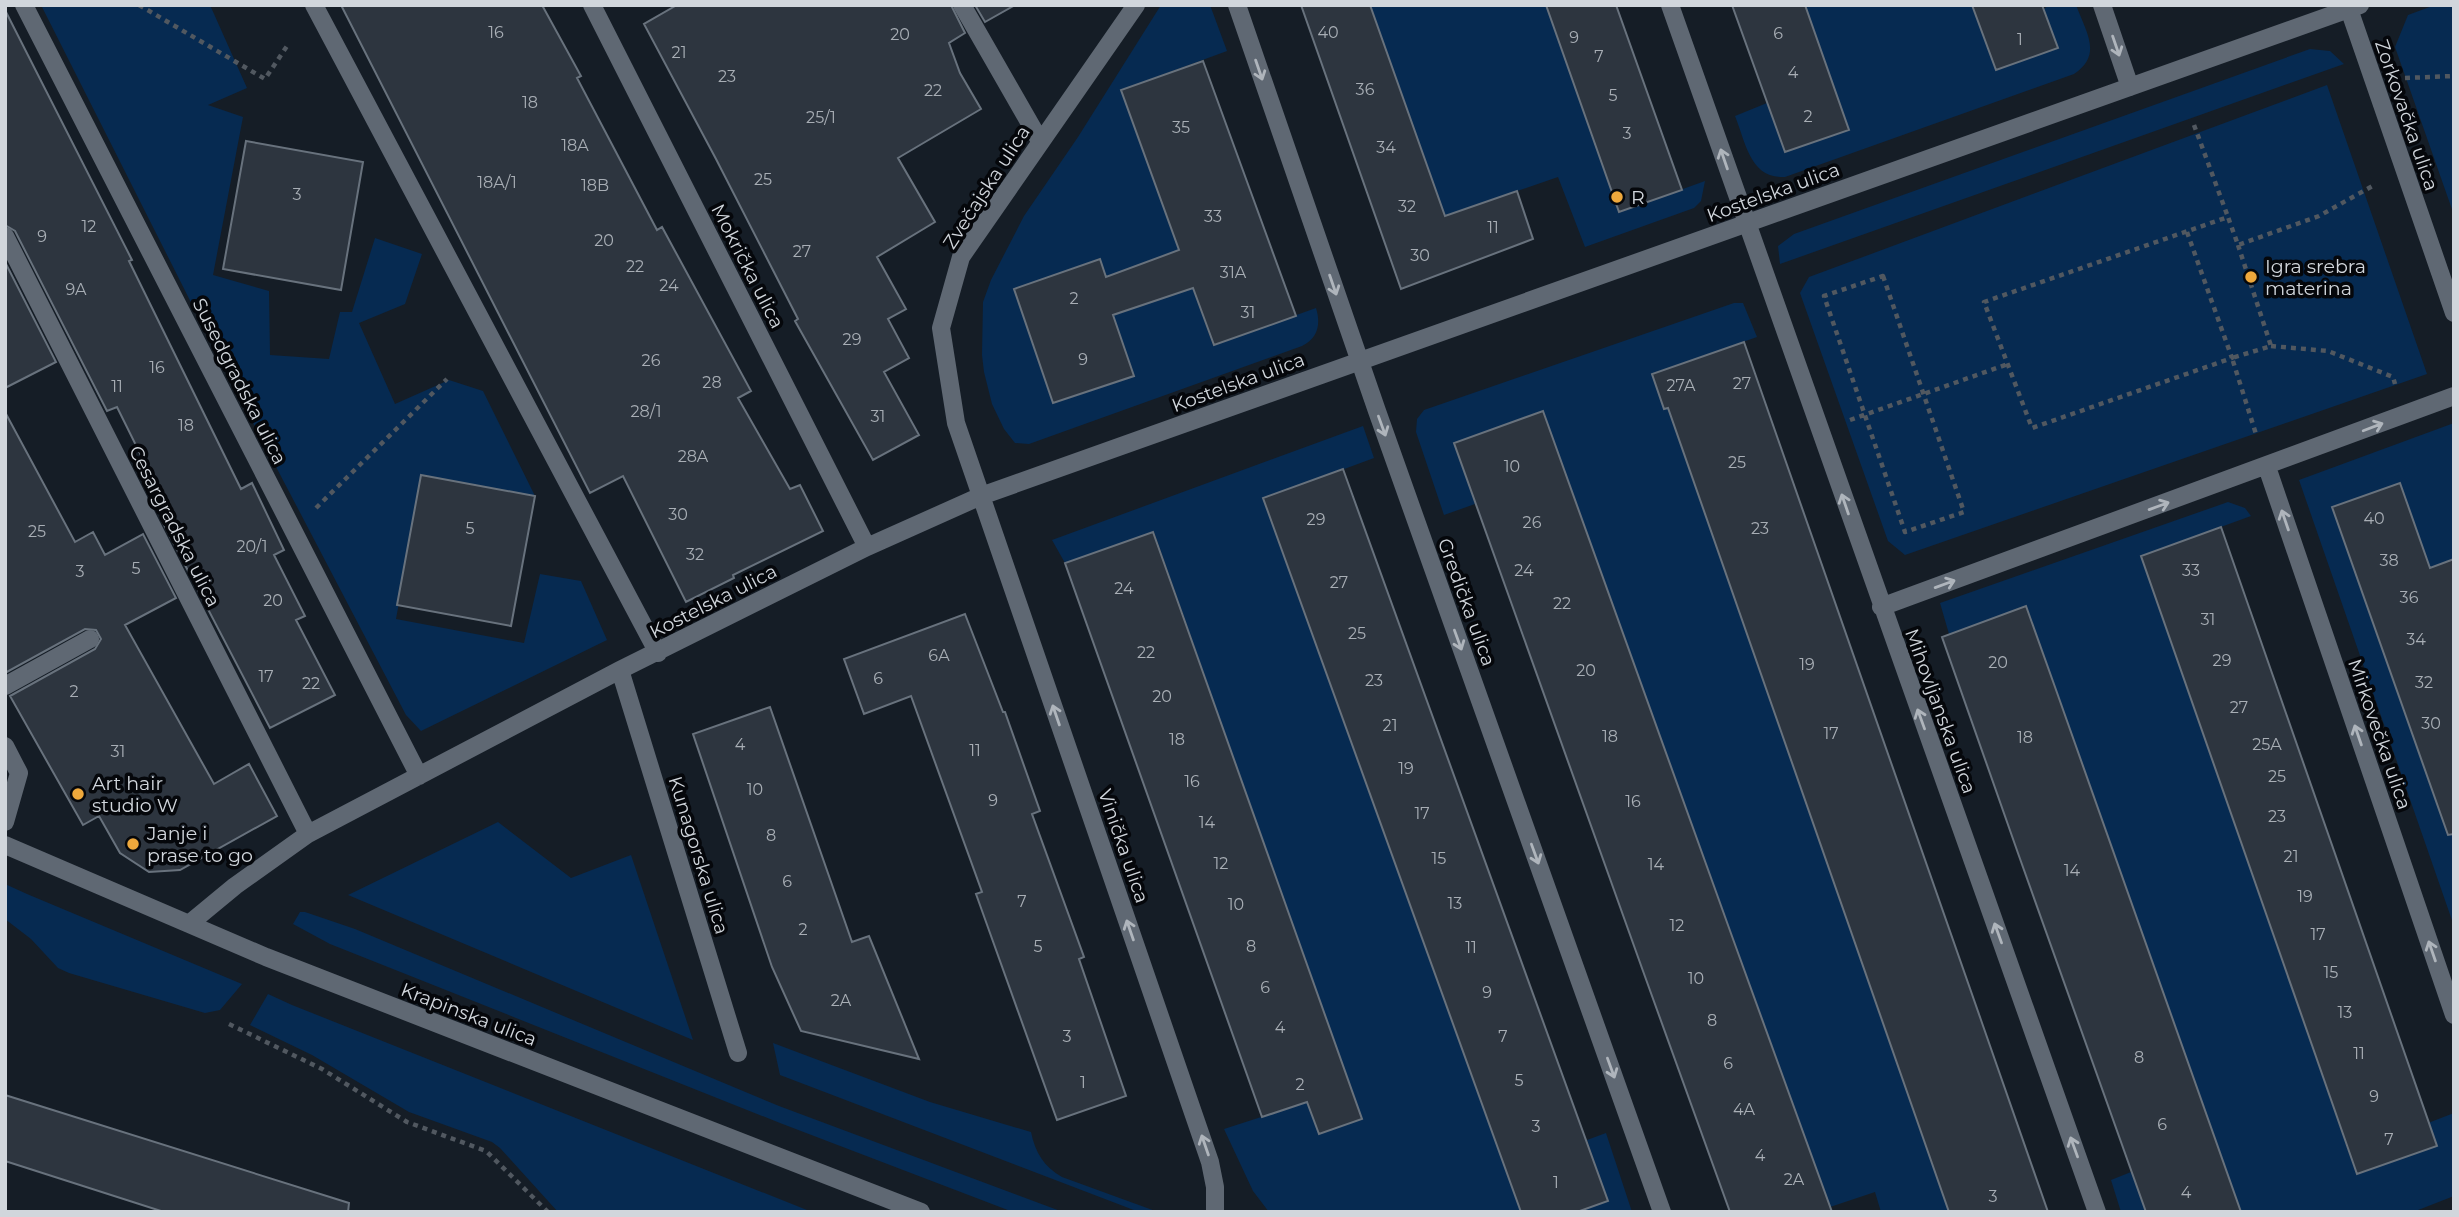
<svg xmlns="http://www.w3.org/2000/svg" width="2459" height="1217" font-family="Montserrat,sans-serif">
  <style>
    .green { fill: #062a51 }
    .building { fill: #2d353f; stroke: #68727d; stroke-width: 2 }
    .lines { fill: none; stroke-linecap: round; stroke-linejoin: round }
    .path { stroke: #515860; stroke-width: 4.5; stroke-dasharray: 5 5; stroke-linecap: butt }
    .minor { stroke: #5f6873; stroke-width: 18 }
    .oneway { stroke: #afb5bc }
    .poi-dot { fill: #eea83c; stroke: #05070b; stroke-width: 2.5 }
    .labels { text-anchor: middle; stroke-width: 7; stroke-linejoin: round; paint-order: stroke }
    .number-label { font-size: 16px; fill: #a8aeb5 }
    .street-label { font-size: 19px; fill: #d1d6dc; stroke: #05070b }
    .poi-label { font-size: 19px; fill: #d1d6dc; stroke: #05070b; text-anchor: start }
  </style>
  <rect width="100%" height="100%" fill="#151d26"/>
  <!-- green -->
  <path class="green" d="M41,5H210L247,88L208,105L243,117L213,275L269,291L270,355L329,359L340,312H352L375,238L422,254L405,304L359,323L395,404L449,380L483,391L535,496L422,475L396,619L524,643L540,574L581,581L607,640L421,731L406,715L217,354Z
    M1161,5H1210L1227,51L1121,90L1213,345L1316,308C1321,324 1318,338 1302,346L1029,444L1015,443L1004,429L992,404L984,372L982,355L983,302L991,280L1024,216L1078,137Z
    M1370,5H1546L1619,212L1705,181L1701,201L1694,208L1585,247L1558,177L1444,216Z
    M1805,5H1972L2058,47L2044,9L2049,5H2076C2086,32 2103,55 2074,74L1785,177C1750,179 1746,143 1735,116L1767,103L1785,152L1849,130Z
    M2435,5H2454V215L2395,47L2408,15Z
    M2310,49L2330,51L2344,64L1780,264L1778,246L1794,234Z
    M2327,85L2427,374L1905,555L1888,541L1800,293L1809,277Z
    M1734,303H1743L1757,337L1652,374L1664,409L1690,400L1949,1212H1881L1875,1192L1830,1207L1543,411L1454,443L1475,504L1444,515L1416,432L1417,419L1424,410Z
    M2454,423V926L2299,480Z
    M1363,426L1374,458L1263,499L1521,1212H1269L1253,1191L1224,1129L1307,1102L1319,1134L1361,1118L1154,532L1065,563L1052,540Z
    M2228,502L2245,508L2251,516L2141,556L2356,1173L2436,1146L2428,1123L2454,1113V1196L2413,1212H2241L2027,607L1949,634L1940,603Z
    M498,822L571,878L631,855L693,1040L348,895Z
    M5,884L27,894L242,984L220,1010L205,1013L69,973L58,968L31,939L5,919Z
    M300,912H305L355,929L779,1106L1063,1212H1013L780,1123L330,944L293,924Z
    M268,994L292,1005L812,1212H558L500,1148L492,1142L409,1112L312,1055L250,1025Z
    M773,1043L930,1102L1031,1132C1035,1152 1044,1167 1062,1177L1158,1212H1139L780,1075Z
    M1606,1133L1632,1212H1577L1608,1201L1587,1140Z
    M2131,1172L2146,1212H2121L2111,1180Z"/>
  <!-- building -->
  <path class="building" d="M341,5H542L581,76L577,78L657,230L662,227L751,391L738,398L790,489L800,485L823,531L733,575L734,578L686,602L623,476L590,493Z
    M677,5H951L965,33L949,43L960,73L981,109L898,158L935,222L877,257L906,309L888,319L909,358L884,372L919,435L873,460L795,321L798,319L716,159L644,24Z
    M975,5H1015L985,22Z
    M1301,5H1370L1445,216L1517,191L1533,239L1401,289Z
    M1546,5H1616L1682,190L1619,212Z
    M1732,5H1805L1849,130L1785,152Z
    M1972,5H2042L2058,48L1996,70Z
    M5,10L132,260L129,261L241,489L252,483L284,550L274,555L305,616L296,620L335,695L270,728L163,523L172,518L117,407L107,411L15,231L5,225Z
    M1203,61L1296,316L1214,345L1193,288L1113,315L1134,376L1053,403L1014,289L1100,259L1106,277L1179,250L1121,90Z
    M246,141L363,162L341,290L223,269Z
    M5,262L56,362L5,388Z
    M1744,342L1981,1020L2048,1212H1949L1668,408L1664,409L1652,374Z
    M1543,411L1733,939L1832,1212H1730L1643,971L1454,443Z
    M5,412L75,542L93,532L105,555L143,534L176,598L125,625L214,784L249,764L277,816L180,870L149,872L120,853L99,816L83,825L10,696L95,649L101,639L96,630L85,629L5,673Z
    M1343,469L1608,1201L1577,1212H1521L1263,498Z
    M421,475L535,496L511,626L397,605Z
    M2400,483L2430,568L2454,559V834L2448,835L2332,507Z
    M2221,527L2437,1146L2357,1174L2141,556Z
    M1153,532L1362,1119L1319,1134L1307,1102L1262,1117L1065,563Z
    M2026,606L2055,687L2241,1212H2146L2019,856L1942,637Z
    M965,614L1003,712H1005L1040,811L1032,814L1084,957L1079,959L1126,1096L1057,1120L976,894L982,892L911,696L864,714L844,659Z
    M770,707L852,942L869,936L919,1059L801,1031L772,967L693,734Z
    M5,1095L349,1203L348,1212H164L5,1161Z"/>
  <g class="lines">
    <!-- path -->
    <path class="path" d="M139,5L265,79L289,43
      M2405,78L2454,76
      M2194,125L2228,217
      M2187,232L2232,358L2032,428L1984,302L2228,217L2238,245L2319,216L2376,184
      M2238,245L2271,346L2232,358L2256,434
      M1883,276L1964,512L1905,532L1824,296Z
      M2271,346L2328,351L2393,377L2395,384
      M1850,420L2008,364
      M316,508L447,379
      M229,1024L322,1069L407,1122L486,1151L548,1212"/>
    <!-- minor -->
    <path class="minor" d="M24,5L419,776
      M314,5L658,653
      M592,5L867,547
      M962,5L1040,141
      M1136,5L961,257L941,328L956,423L1210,1162L1215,1187V1212
      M1237,5L1377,411L1662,1212
      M1670,5L2097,1212
      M2102,5L2130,87
      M2349,9L2454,313
      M5,236L308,834
      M2267,467L2454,1015
      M1881,607L2454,396
      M620,670L738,1053
      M5,686L90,639
      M5,746L19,773L5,822
      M5,845L266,957L921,1212
      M189,924L235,886L308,834L620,670L867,547L981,496L2360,5"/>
  </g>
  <!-- one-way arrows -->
  <defs><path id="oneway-shaft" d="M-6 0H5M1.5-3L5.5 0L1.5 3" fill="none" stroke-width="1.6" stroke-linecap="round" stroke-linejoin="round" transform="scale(1.75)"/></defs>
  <g class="oneway">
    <use href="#oneway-shaft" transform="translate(2116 46) rotate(71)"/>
    <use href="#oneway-shaft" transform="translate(1259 70) rotate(71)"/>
    <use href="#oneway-shaft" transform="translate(1724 159) rotate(-109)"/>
    <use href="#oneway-shaft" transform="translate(1333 285) rotate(71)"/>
    <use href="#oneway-shaft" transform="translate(1382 426) rotate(70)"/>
    <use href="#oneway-shaft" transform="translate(2373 427) rotate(-21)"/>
    <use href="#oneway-shaft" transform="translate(1845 504) rotate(-109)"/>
    <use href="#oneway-shaft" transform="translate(2159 506) rotate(-20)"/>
    <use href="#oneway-shaft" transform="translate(2285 520) rotate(-109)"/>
    <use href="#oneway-shaft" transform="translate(1945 584) rotate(-20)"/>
    <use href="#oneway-shaft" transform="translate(1458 640) rotate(70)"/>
    <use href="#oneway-shaft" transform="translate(1056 715) rotate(-109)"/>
    <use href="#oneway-shaft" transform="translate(1921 719) rotate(-110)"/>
    <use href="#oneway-shaft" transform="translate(2358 735) rotate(-109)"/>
    <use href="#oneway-shaft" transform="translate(1535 854) rotate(70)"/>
    <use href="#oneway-shaft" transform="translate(1130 930) rotate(-109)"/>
    <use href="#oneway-shaft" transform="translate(1998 933) rotate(-110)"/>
    <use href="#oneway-shaft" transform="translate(2432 951) rotate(-109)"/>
    <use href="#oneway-shaft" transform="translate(1611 1068) rotate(70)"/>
    <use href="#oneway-shaft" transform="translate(1205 1145) rotate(-109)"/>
    <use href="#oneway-shaft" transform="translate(2074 1147) rotate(-110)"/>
  </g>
  <!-- markers -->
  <g class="poi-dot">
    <circle cx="1617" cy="197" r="7"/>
    <circle cx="2251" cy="277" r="7"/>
    <circle cx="78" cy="794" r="7"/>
    <circle cx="133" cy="844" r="7"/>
  </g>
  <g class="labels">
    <!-- number labels -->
    <g class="number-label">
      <text x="496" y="38">16</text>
      <text x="1328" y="38">40</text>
      <text x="1778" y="39">6</text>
      <text x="900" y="40">20</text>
      <text x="1574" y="43">9</text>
      <text x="2020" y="45">1</text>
      <text x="679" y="58">21</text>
      <text x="1599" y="62">7</text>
      <text x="1793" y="78">4</text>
      <text x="727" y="82">23</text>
      <text x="1365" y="95">36</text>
      <text x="933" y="96">22</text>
      <text x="1613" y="101">5</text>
      <text x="530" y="108">18</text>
      <text x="1808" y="122">2</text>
      <text x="821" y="123">25/1</text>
      <text x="1181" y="133">35</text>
      <text x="1627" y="139">3</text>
      <text x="575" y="151">18A</text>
      <text x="1386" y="153">34</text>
      <text x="763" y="185">25</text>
      <text x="497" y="188">18A/1</text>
      <text x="595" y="191">18B</text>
      <text x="297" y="200">3</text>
      <text x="1407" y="212">32</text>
      <text x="1213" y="222">33</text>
      <text x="89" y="232">12</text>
      <text x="1493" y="233">11</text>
      <text x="42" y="242">9</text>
      <text x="604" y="246">20</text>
      <text x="802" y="257">27</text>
      <text x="1420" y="261">30</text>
      <text x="635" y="272">22</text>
      <text x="1233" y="278">31A</text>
      <text x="669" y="291">24</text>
      <text x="76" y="295">9A</text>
      <text x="1074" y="304">2</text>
      <text x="1248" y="318">31</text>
      <text x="852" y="345">29</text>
      <text x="1083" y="365">9</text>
      <text x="651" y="366">26</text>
      <text x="157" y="373">16</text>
      <text x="712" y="388">28</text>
      <text x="1742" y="389">27</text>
      <text x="1681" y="391">27A</text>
      <text x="117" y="392">11</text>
      <text x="646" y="417">28/1</text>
      <text x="878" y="422">31</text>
      <text x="186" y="431">18</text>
      <text x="693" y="462">28A</text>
      <text x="1737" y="468">25</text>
      <text x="1512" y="472">10</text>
      <text x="678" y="520">30</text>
      <text x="2374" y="524">40</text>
      <text x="1316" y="525">29</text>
      <text x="1532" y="528">26</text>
      <text x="470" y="534">5</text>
      <text x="1760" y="534">23</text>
      <text x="37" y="537">25</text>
      <text x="252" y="552">20/1</text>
      <text x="695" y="560">32</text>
      <text x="2389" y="566">38</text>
      <text x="136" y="574">5</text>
      <text x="1524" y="576">24</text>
      <text x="2191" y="576">33</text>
      <text x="80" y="577">3</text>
      <text x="1339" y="588">27</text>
      <text x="1124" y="594">24</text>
      <text x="2409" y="603">36</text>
      <text x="273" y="606">20</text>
      <text x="1562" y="609">22</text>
      <text x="2208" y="625">31</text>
      <text x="1357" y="639">25</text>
      <text x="2416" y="645">34</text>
      <text x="1146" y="658">22</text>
      <text x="939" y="661">6A</text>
      <text x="2222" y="666">29</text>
      <text x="1998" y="668">20</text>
      <text x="1807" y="670">19</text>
      <text x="1586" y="676">20</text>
      <text x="266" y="682">17</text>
      <text x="878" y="684">6</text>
      <text x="1374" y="686">23</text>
      <text x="2424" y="688">32</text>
      <text x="311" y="689">22</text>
      <text x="74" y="697">2</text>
      <text x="1162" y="702">20</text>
      <text x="2239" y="713">27</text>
      <text x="2431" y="729">30</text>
      <text x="1390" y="731">21</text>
      <text x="1831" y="739">17</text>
      <text x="1610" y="742">18</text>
      <text x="2025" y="743">18</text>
      <text x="1177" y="745">18</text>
      <text x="740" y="750">4</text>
      <text x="2267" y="750">25A</text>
      <text x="975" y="756">11</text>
      <text x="118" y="757">31</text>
      <text x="1406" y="774">19</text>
      <text x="2277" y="782">25</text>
      <text x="1192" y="787">16</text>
      <text x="755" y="795">10</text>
      <text x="993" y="806">9</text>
      <text x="1633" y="807">16</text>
      <text x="1422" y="819">17</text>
      <text x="2277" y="822">23</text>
      <text x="1207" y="828">14</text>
      <text x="771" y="841">8</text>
      <text x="2291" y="862">21</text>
      <text x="1439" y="864">15</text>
      <text x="1221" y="869">12</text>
      <text x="1656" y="870">14</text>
      <text x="2072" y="876">14</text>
      <text x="787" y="887">6</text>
      <text x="2305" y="902">19</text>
      <text x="1022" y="907">7</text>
      <text x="1455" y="909">13</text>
      <text x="1236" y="910">10</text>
      <text x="1677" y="931">12</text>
      <text x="803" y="935">2</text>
      <text x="2318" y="940">17</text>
      <text x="1038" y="952">5</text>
      <text x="1251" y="952">8</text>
      <text x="1471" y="953">11</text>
      <text x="2331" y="978">15</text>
      <text x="1696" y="984">10</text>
      <text x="1265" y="993">6</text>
      <text x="1487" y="998">9</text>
      <text x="841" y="1006">2A</text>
      <text x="2345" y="1018">13</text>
      <text x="1712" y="1026">8</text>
      <text x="1280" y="1033">4</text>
      <text x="1067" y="1042">3</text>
      <text x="1503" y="1042">7</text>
      <text x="2359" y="1059">11</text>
      <text x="2139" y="1063">8</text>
      <text x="1728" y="1069">6</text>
      <text x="1519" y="1086">5</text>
      <text x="1083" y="1088">1</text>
      <text x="1300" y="1090">2</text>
      <text x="2374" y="1102">9</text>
      <text x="1744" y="1115">4A</text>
      <text x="2162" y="1130">6</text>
      <text x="1536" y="1132">3</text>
      <text x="2389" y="1145">7</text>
      <text x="1760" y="1161">4</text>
      <text x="1794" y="1185">2A</text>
      <text x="1556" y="1188">1</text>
      <text x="2186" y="1198">4</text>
      <text x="1993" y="1202">3</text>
    </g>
    <!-- street labels -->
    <g class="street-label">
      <text transform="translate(2407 115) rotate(71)" y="7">Zorkovačka ulica</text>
      <text transform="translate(986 187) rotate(-57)" y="7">Zvečajska ulica</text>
      <text transform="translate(1773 192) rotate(-20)" y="7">Kostelska ulica</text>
      <text transform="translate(748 266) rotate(63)" y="7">Mokrička ulica</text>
      <text transform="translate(240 381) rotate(63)" y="7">Susedgradska ulica</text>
      <text transform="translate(1238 382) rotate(-20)" y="7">Kostelska ulica</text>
      <text transform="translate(175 526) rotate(63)" y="7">Cesargradska ulica</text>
      <text transform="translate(713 601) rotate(-27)" y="7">Kostelska ulica</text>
      <text transform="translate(1467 602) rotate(70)" y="7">Gredička ulica</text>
      <text transform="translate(1941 711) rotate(70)" y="7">Mihovljanska ulica</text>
      <text transform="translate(2380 734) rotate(71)" y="7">Mirkovečka ulica</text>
      <text transform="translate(1124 846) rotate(71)" y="7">Vinička ulica</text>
      <text transform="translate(699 855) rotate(73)" y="7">Kunagorska ulica</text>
      <text transform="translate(469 1014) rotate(21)" y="7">Krapinska ulica</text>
    </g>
    <!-- poi labels -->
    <g class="poi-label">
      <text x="1631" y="204">R</text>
      <text x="2265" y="273">Igra srebra<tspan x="2265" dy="22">materina</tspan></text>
      <text x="92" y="790">Art hair<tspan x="92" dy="22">studio W</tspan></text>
      <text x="147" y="840">Janje i<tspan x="147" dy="22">prase to go</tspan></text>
    </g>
  </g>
  <!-- border -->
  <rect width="2459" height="1217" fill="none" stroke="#d1d6dc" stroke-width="14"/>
</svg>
